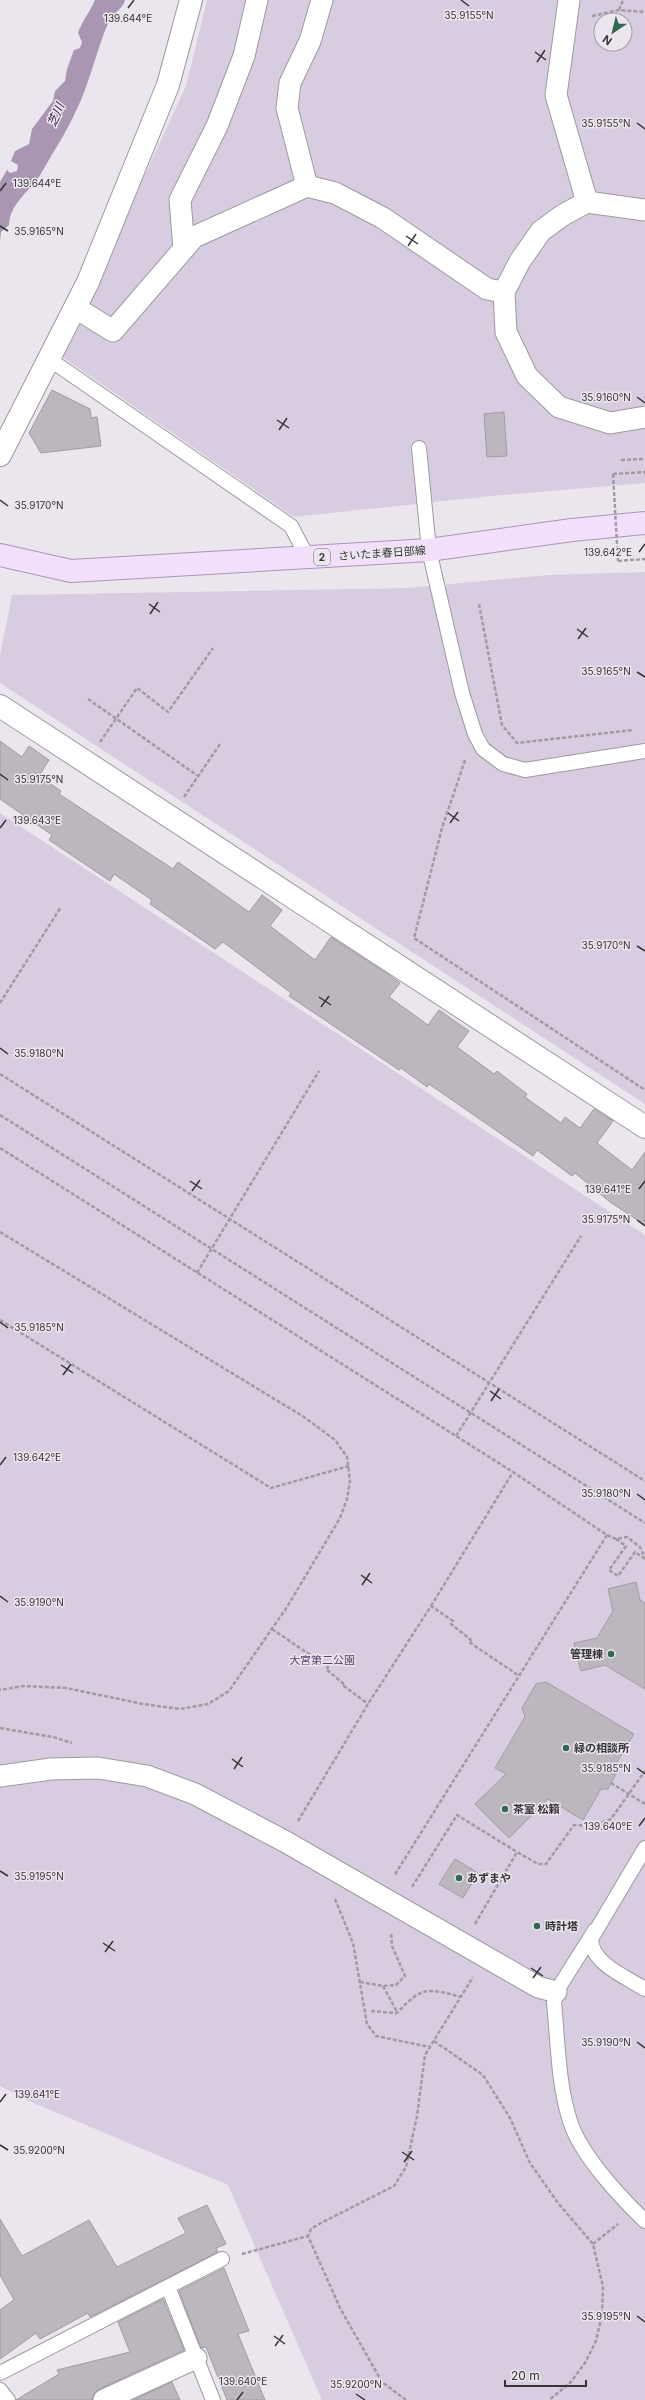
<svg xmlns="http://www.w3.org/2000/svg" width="645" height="2400" font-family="Inter,'Noto Sans JP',sans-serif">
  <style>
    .green { fill: #d8cde0; fill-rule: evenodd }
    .water { fill: #a896b3 }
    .building { fill: #bcb7bf; stroke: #a09ba3 }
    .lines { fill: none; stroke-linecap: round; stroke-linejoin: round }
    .service-casing { stroke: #9d99a0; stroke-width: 16 }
    .pedestrian-casing { stroke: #9d99a0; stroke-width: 23 }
    .minor-casing { stroke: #9d99a0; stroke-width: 24 }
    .primary-casing { stroke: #a995b6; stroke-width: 24 }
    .path { stroke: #9e9ba1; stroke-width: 2.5; stroke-dasharray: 4 2; stroke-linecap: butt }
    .service { stroke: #fff; stroke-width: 14 }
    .pedestrian { stroke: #fff; stroke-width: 21 }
    .minor { stroke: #fff; stroke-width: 22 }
    .primary { stroke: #f1dffc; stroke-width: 22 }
    .path-bridge { stroke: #9e9ba1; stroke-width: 2.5; stroke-dasharray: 4 2; stroke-linecap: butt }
    .ticks { fill: none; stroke: #353437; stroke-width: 1.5 }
    .poi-dot { fill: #31684f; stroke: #ebe6ee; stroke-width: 1.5 }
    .labels { text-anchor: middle; stroke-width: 3; stroke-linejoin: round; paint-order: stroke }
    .shield { fill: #ebe6ee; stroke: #6c696e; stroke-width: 1 }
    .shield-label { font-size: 10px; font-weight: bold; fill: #353437 }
    .street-label { font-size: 11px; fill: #353437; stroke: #ebe6ee }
    .poi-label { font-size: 11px; font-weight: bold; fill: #353437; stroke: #ebe6ee; text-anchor: start }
    .park-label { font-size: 11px; fill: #5b406a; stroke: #ebe6ee }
    .water-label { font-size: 12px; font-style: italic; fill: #361d44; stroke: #ebe6ee }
    .ticks-label { font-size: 10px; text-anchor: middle; fill: #353437; stroke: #ebe6ee; stroke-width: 3; stroke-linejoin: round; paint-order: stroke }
  </style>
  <rect width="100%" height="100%" fill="#ebe6ee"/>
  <!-- green -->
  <path class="green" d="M207,0H645V483L501,495L294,517L61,356L186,86ZM601,20H625V44H601Z
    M645,572V1104L0,683V655L12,595L408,588L548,575Z
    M0,813L645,1235V2400H322L228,2185L29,2101L0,2086Z"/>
  <!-- water -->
  <path class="water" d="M95,0H125C123,9 113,13 109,21C96,51 90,83 75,113C66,133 53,152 42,172C32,190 10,202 9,225L1,232L0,241V182L7,170L10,173L17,171L18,165L11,161L15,151L29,144L32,129L53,101L55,91L65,81L67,69L74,50L80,48L82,42L78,33C82,21 90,12 95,0Z"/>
  <!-- building -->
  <path class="building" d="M52,390L90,409L91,418L97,417L101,446L41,453L29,433Z
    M504,412L507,456L487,457L484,414Z
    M0,741L22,757L29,746L49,760L39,776L61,791L59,794L173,869L178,862L249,912L262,895L282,910L270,926L315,960L331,937L389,975L400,983L389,997L428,1025L439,1010L469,1031L457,1047L494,1074L497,1071L527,1094L525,1097L561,1123L565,1117L580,1128L594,1109L613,1121L597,1143L632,1170L645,1152V1225L610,1202L575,1173L572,1176L537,1150L533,1156L429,1084L427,1087L401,1068L399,1070L289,996L291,993L223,942L215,949L150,904L152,900L114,874L110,881L49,840L52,835L0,799Z
    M636,1582L640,1600L645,1603V1689L605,1665L581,1671L574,1643L597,1638L613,1611L608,1589Z
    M546,1682L634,1734L617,1762L618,1770L608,1789H601L583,1820L548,1799L509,1838L475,1804L506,1774L495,1768L525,1717L522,1708L536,1684Z
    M455,1859L478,1873L463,1898L439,1884Z
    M207,2205L226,2244L216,2248L218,2252L90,2317L88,2313L40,2339L36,2333L0,2359V2310L14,2300L0,2275V2219L22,2256L89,2220L117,2267L186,2233L178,2218Z
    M224,2268L249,2331L238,2334L265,2400H227L206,2347L201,2348L179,2291Z
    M163,2299L184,2350L99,2389L94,2393L92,2400H16L59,2374L57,2370L130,2352L118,2322Z
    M172,2382L180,2400H133Z"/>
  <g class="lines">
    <!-- service casing -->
    <g class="service-casing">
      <path id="service" d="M49,359L291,526L308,558
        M419,448L429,550L462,693L475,734L483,749L503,764L525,770L645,751
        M645,1848L591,1939C592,1964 626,1977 645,1989
        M595,1930L556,1992L554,2003C558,2042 558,2084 570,2121C580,2154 620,2197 645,2221
        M168,2287L213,2400
        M0,2373L222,2259
        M0,2390L8,2400"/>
    </g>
    <!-- pedestrian casing -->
    <g class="pedestrian-casing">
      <path id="pedestrian" d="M569,0L556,95L587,202
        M307,186L287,108L290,83L310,41L322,0
        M645,210L587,202L563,215L541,231L520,261L504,292L506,332L527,376L559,407L610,423L645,417
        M184,249L180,200L217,126L244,56L257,0
        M76,308L113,331L194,237L307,186L335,193L383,218L487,289L504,292
        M0,1776L51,1769L98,1768L147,1776L195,1794L286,1842L538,1987L556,1992
        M104,2400L196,2358"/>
    </g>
    <!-- minor casing -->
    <g class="minor-casing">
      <path id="minor" d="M0,455L88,282L168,85L191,0
        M0,706L645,1127"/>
    </g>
    <!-- primary casing -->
    <g class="primary-casing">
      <path id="primary" d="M0,555L71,571L429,550L572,530L645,523"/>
    </g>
    <!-- path -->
    <path class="path" d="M619,10L623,0
      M592,16L619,10L645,12
      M621,460L645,459
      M613,474L645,472
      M618,561L645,559
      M479,604L502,725L517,743L633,730
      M88,699L198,776
      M100,742L137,688L168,712L213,648
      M465,760L442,828L414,938L645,1090
      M184,797L220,744
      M0,1003L61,907
      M0,1074L645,1481
      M0,1115L645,1523
      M0,1148L513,1472L607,1535L394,1876
      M0,1232L304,1417L335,1440L347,1457L350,1481L347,1499L340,1518L287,1607L229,1691L208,1704L180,1709L143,1704L66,1688L24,1686L0,1690
      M197,1273L319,1071
      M0,1320L271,1488L349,1466
      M456,1436L581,1236
      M607,1535L616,1539L627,1537L640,1547L645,1558
      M616,1539L626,1546L609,1570L618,1576L635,1552L645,1559
      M431,1606L513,1472
      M272,1629L328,1667L326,1669L345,1685L344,1686L368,1704
      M0,1728L53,1737L72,1743
      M611,1783L645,1804
      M298,1821L368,1704L431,1606L453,1621L451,1624L471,1640L469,1642L518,1675
      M412,1887L457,1815L517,1852
      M335,1899L353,1943L367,2024L376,2036L430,2047
      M475,1924L517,1852L538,1864H546L574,1825L592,1826L611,1819L645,1771
      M360,1982L383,1986L396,1985L405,1976L392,1946L391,1932
      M383,1986L397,2012
      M371,2011L397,2013C422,1986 427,1988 461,1997
      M434,2041L483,2075L510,2118L530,2163L558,2203L593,2244L603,2287L602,2314L596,2341L585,2363L570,2383L549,2400
      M593,2244L618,2224
      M242,2254L308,2236
      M406,2400L382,2382L340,2308L308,2236L311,2229L319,2224L394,2186L406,2167L417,2116L425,2055L473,1977"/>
    <!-- service -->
    <use href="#service" class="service"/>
    <!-- pedestrian -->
    <use href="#pedestrian" class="pedestrian"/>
    <!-- minor -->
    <use href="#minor" class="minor"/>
    <!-- primary -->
    <use href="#primary" class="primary"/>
    <!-- path-bridge -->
    <path class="path-bridge" d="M613,474L618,561"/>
  </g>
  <!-- ticks -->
  <path class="ticks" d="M461,0L469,6M128,8L134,0M535,52L546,60M537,62L545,50M637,123L645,129M0,191L6,183M0,226L8,231M406,236L418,244M408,246L416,234M637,397L645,403M277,420L289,428M279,430L287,418M0,500L8,506M639,552L645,544M149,604L160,612M150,614L158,602M577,629L588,637M578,639L586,628M637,672L645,677M0,774L8,780M448,813L459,821M450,823L458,812M0,828L6,820M637,946L645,951M319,997L331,1005M321,1007L329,996M0,1048L8,1054M190,1181L202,1189M639,1189L645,1181M192,1191L200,1180M637,1220L645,1226M0,1322L8,1328M61,1365L73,1373M63,1375L71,1364M490,1391L501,1399M491,1401L499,1389M0,1465L6,1457M637,1494L645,1500M361,1575L372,1583M362,1585L370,1573M0,1596L8,1602M232,1759L243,1767M637,1768L645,1774M234,1769L242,1757M639,1826L645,1818M0,1871L8,1876M103,1943L115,1951M105,1952L113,1941M531,1968L543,1976M533,1978L541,1967M637,2042L645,2048M0,2102L6,2094M0,2145L8,2150M402,2152L414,2160M404,2162L412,2151M637,2316L645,2322M274,2336L285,2344M275,2346L283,2335M356,2394L365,2400M237,2400L243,2392"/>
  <!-- markers -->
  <g class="poi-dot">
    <circle cx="611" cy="1654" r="4"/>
    <circle cx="566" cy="1748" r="4"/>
    <circle cx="505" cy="1809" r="4"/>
    <circle cx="459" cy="1878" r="4"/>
    <circle cx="537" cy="1926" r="4"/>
  </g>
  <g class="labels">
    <!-- shield labels -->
    <rect class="shield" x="314" y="549" width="16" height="16" rx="3"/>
    <g class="shield-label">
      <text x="322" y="561">2</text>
    </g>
    <!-- street labels -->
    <g class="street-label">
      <text transform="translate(382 553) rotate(-4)" y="4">さいたま春日部線</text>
    </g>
    <!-- poi labels -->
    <g class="poi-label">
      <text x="603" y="1658" text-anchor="end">管理棟</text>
      <text x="574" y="1752">緑の相談所</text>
      <text x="513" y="1813">茶室 松籟</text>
      <text x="467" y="1882">あずまや</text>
      <text x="545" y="1930">時計塔</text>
    </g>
    <!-- park labels -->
    <g class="park-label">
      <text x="322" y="1664">大宮第二公園</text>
    </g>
    <!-- water labels -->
    <g class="water-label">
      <text transform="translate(56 115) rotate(-67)" y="4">芝川</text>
    </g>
  </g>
  <g class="ticks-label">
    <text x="469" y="19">35.9155°N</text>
    <text x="128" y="22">139.644°E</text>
    <text x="606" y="127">35.9155°N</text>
    <text x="37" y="187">139.644°E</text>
    <text x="39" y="235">35.9165°N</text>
    <text x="606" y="401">35.9160°N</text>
    <text x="39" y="509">35.9170°N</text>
    <text x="608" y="556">139.642°E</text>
    <text x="606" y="675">35.9165°N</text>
    <text x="39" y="783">35.9175°N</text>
    <text x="37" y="824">139.643°E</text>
    <text x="606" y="949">35.9170°N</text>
    <text x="39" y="1057">35.9180°N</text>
    <text x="608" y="1193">139.641°E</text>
    <text x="606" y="1223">35.9175°N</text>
    <text x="39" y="1331">35.9185°N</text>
    <text x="37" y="1461">139.642°E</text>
    <text x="606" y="1497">35.9180°N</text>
    <text x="39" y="1606">35.9190°N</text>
    <text x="606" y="1772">35.9185°N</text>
    <text x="608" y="1830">139.640°E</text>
    <text x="39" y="1880">35.9195°N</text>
    <text x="606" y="2046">35.9190°N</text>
    <text x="37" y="2098">139.641°E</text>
    <text x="39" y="2154">35.9200°N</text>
    <text x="606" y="2320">35.9195°N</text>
    <text x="243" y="2385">139.640°E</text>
    <text x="356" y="2388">35.9200°N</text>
  </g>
  <!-- north arrow -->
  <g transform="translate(613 32) rotate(215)"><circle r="19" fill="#ebe6ee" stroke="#a29fa5"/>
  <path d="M0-3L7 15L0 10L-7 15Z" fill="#31684f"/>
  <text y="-6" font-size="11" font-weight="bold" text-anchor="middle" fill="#353437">N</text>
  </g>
  <!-- scale -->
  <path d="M505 2380v6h81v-6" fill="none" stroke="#353437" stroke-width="2"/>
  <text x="511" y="2380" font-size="12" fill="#353437" stroke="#ebe6ee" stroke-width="3" paint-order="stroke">20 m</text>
</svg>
